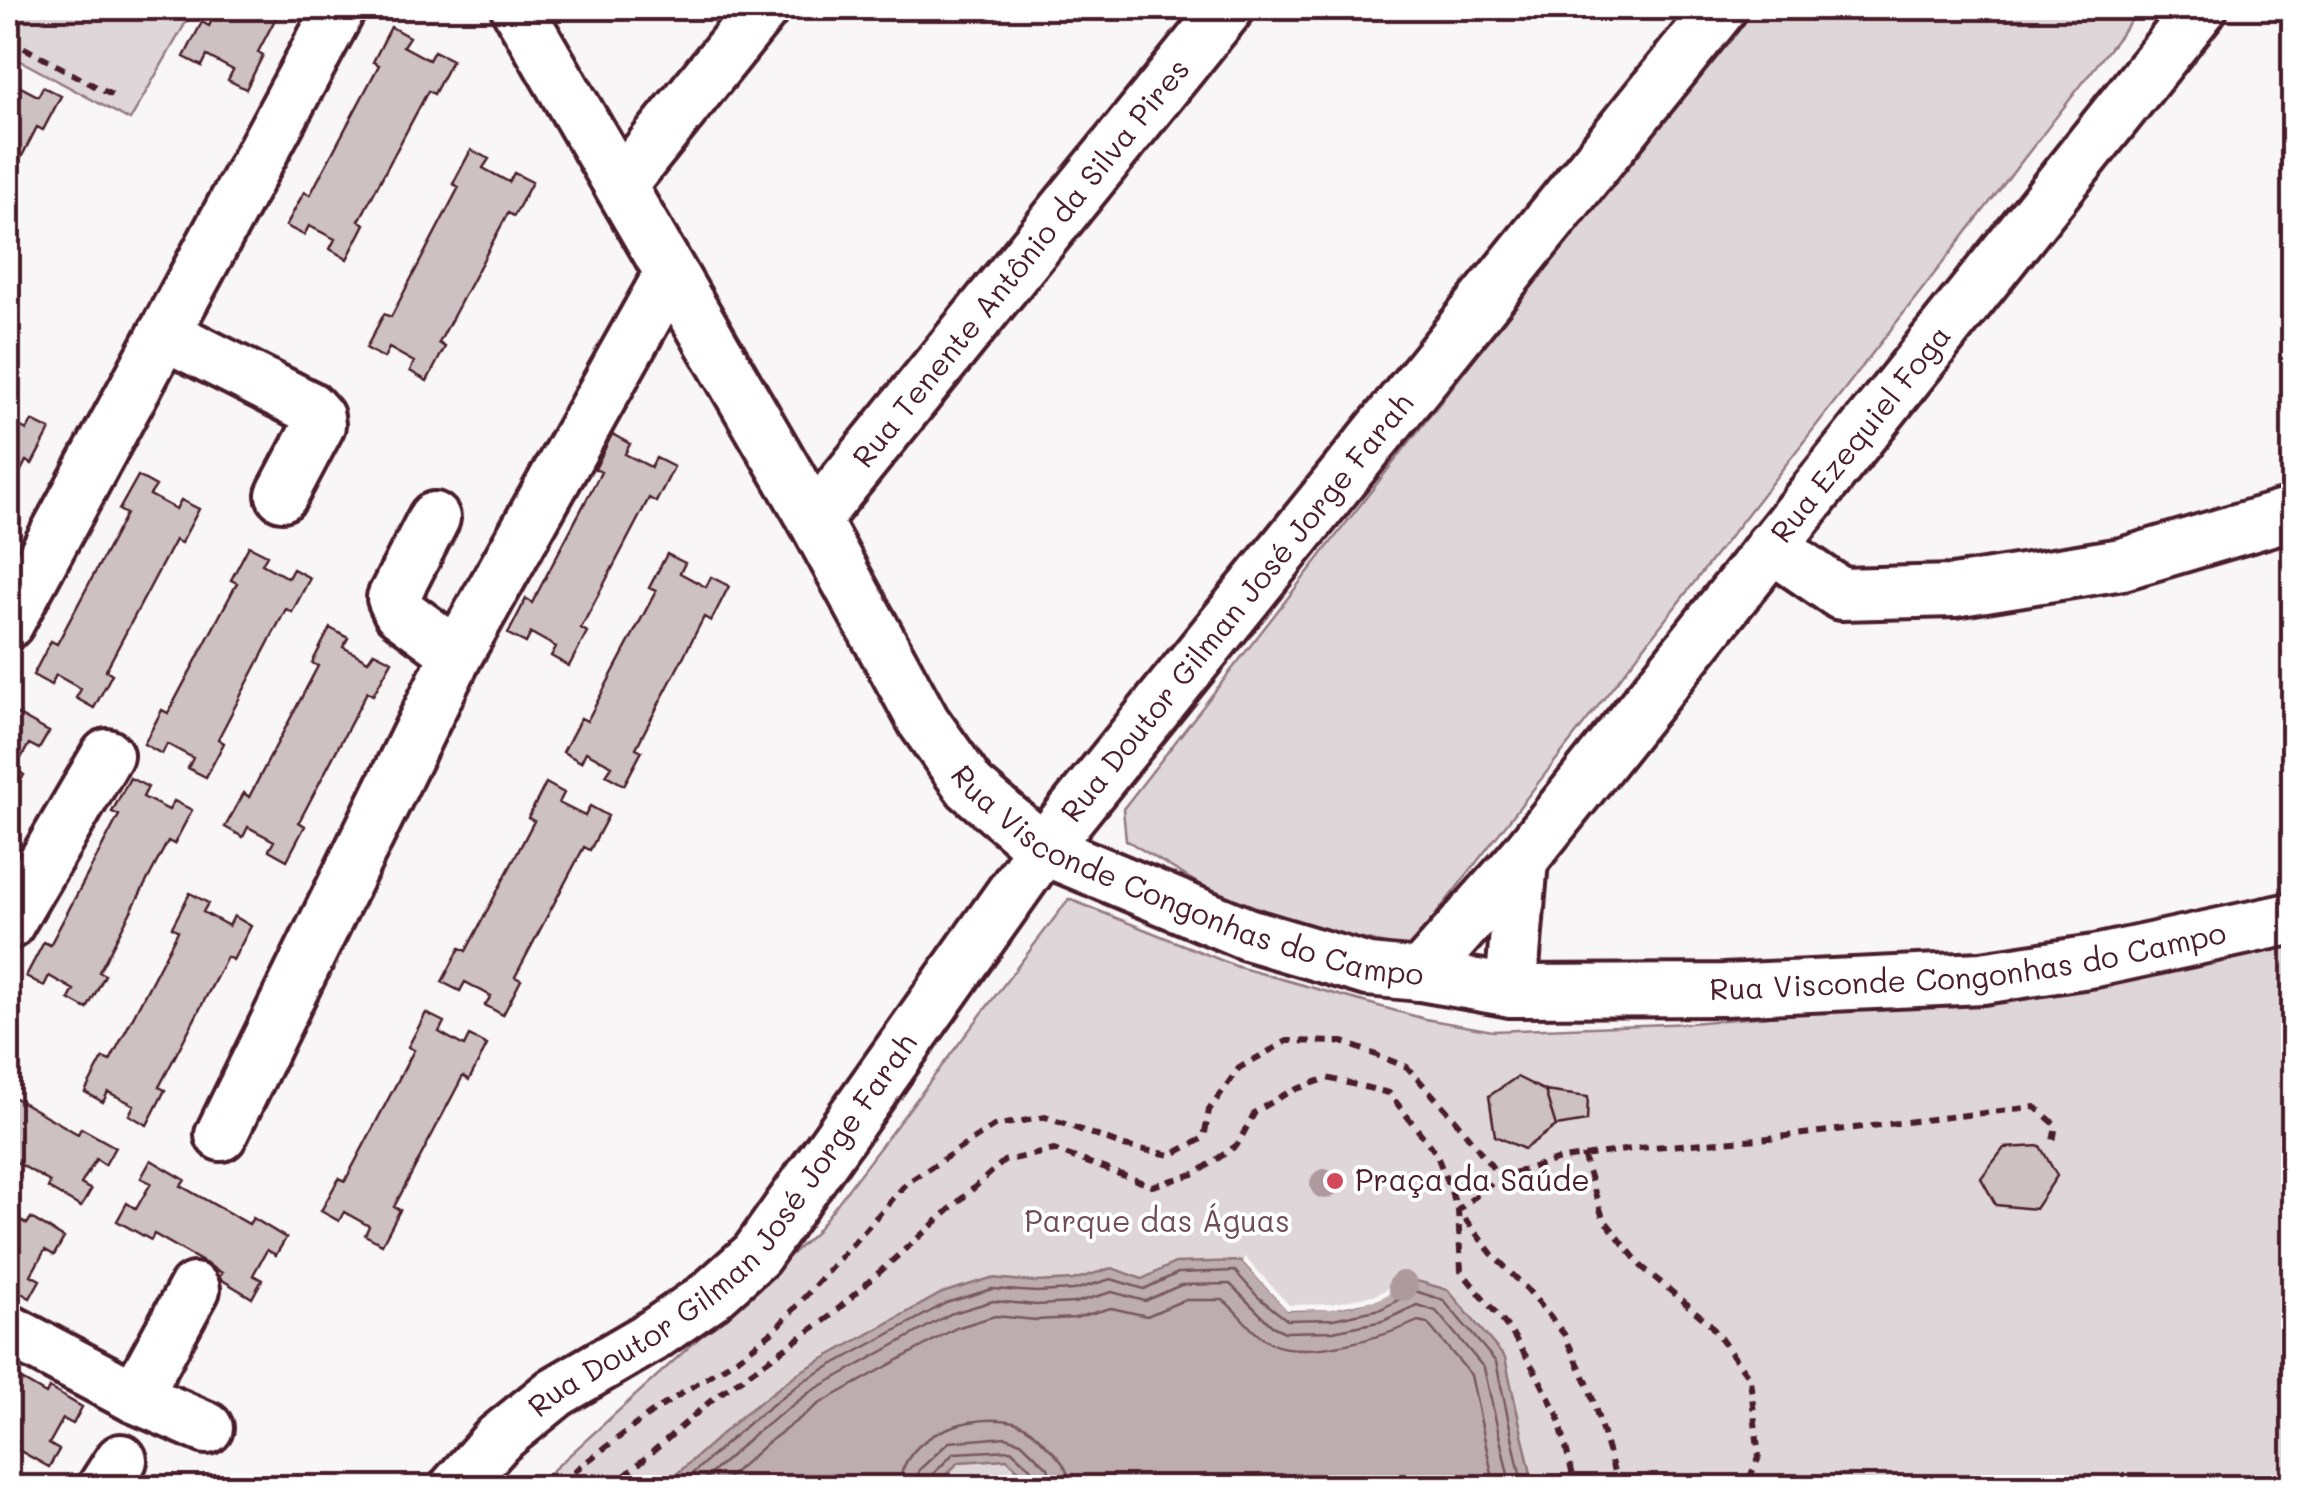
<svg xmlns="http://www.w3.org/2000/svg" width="2301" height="1495" font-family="Mali,sans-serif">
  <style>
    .green { fill: #ded6d9; stroke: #947a82; stroke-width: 2.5 }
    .water { fill: #bdadb0; stroke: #8f747b; stroke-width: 2.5 }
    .pier { fill: #f8f6f7 }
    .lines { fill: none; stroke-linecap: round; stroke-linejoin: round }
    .shore { stroke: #785860; stroke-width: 2.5 }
    .building { fill: #cdc1c4; stroke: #4a1f2b; stroke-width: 2.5 }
    .minor-casing { stroke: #4a1f2b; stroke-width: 58 }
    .path { stroke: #4a1f2b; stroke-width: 6; stroke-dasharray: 10 8; stroke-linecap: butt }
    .minor { stroke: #fff; stroke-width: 50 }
    .tree { fill: #ad999e }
    .poi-dot { fill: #d1495b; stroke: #fff; stroke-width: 4 }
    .labels { text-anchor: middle; stroke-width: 8; stroke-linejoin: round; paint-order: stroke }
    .street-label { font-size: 30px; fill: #4a1f2b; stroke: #fff }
    .poi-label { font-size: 30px; fill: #4a1f2b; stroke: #fff; text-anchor: start }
    .park-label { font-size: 30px; fill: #6f4d56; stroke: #fff }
  </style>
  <rect width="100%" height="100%" fill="#f8f6f7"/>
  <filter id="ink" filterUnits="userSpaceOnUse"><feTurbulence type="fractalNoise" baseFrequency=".01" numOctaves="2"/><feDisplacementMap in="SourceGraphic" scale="20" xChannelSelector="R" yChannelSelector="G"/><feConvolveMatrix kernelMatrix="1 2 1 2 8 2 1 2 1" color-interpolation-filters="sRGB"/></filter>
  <g filter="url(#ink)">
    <!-- green -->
    <path class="green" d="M8,8H194L130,120L8,54Z
      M1748,8H2141L1409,949L1311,928L1204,887L1126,840L1123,809Z
      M1069,899L1238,967L1425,1019L1493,1031L1691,1023L1945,1000L2293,929V1487L533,1488L814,1234Z"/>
    <!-- water -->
    <path class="water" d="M1242,1261L1288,1310C1341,1309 1366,1306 1414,1280L1448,1290L1505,1358L1534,1487H1036L1007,1459L959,1462L933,1487L661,1488L743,1415L798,1373L942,1293L991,1278L1036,1282L1073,1280L1112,1268L1142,1279L1175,1263Z"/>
    <!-- pier -->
    <path class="pier" d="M1245,1257L1289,1305L1331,1304L1377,1294L1407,1278L1414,1280L1379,1299L1331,1309L1287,1310L1242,1261Z"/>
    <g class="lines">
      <!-- shore -->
      <path class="shore" d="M676,1488L749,1423L803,1381L946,1303L992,1289L1036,1292L1074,1290L1111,1279L1144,1289L1178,1273L1235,1271L1258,1297L1287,1320L1333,1319L1381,1309L1415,1291L1443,1300L1496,1362L1523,1488
        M695,1488L757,1432L810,1392L950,1314L993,1301L1036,1305L1074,1303L1112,1292L1145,1301L1181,1285L1230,1284L1272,1326L1285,1332L1333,1331L1383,1321L1417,1305L1436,1311L1484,1368L1511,1488
        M717,1488L766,1444L819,1404L956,1328L995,1316L1036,1320L1075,1318L1111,1308L1147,1316L1184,1300H1223C1239,1312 1251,1333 1270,1343C1305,1360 1385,1337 1418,1321L1427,1323L1471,1375L1495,1488
        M899,1488C901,1434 972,1411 1017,1423C1030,1427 1039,1438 1048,1447C1061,1459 1069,1469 1070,1488
        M915,1488L919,1470L949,1442L1006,1437L1021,1442L1048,1468L1055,1488
        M927,1488L929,1478L954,1453L1011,1450L1040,1477L1042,1488"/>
    </g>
    <!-- building -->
    <path class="building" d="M218,8H281L258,52L263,55L246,89L228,80L233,70L207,56L202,66L184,57L202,22L209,26Z
      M391,27L409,37L403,46L429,60L434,51L452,60L434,94L428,91L359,221L365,224L347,259L330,249L335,239L309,226L304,235L286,226L304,192L310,195L379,65L373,62Z
      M8,68L18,73L13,83L38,96L43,87L61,96L43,130L37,127L8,183Z
      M471,150L489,159L483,168L509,182L514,173L532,182L514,216L508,213L439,343L445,347L427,381L410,371L414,362L389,348L384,358L366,348L384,314L391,317L459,187L453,184Z
      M8,420L27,430L32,421L50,430L32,464L26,461L8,496Z
      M612,434L630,444L625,454L651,467L656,458L674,467L656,502L649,498L581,628L587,632L569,666L551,656L556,647L531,633L526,643L508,634L526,599L532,603L601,472L595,469Z
      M138,476L156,486L150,495L176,509L181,500L199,509L181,543L175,540L106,670L112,674L94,708L76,698L81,689L56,675L51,685L33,675L51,641L57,644L126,514L119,510Z
      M249,546L267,555L262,564L288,578L293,569L310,578L292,612L286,609L218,739L224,743L206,777L188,768L193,758L167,744L162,754L144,744L162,710L168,713L237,583L231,580Z
      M667,554L685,563L680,573L706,587L711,577L729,586L711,621L704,617L636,748L642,751L624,785L606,775L612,766L586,752L581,762L563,752L581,718L587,721L656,591L649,588Z
      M330,628L348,638L343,647L368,661L374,652L392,661L373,695L367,692L299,822L305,826L287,860L269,850L274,841L248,827L243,837L225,827L244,793L249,797L318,666L312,663Z
      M15,713L49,732L39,749L29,744L15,769L24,775L14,793L8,788V717L11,719Z
      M130,778L148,787L143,797L169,810L174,801L192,810L174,844L168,841L99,972L105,975L87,1009L69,999L74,990L49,976L44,986L26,976L44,942L50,945L119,815L112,812Z
      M546,783L564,793L559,803L585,816L590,806L608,816L590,850L584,847L515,977L521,980L503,1015L485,1005L491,996L465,982L460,991L442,982L460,948L466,951L534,821L528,818Z
      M190,893L208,903L203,912L229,926L234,916L251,926L233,960L227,957L159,1087L165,1090L147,1125L129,1115L134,1105L108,1092L103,1102L85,1092L103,1058L110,1061L178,931L172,927Z
      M426,1013L444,1022L439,1032L464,1046L469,1036L487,1045L469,1080L463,1076L394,1207L400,1210L382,1244L365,1235L369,1226L344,1212L339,1221L321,1211L339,1178L345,1181L414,1050L408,1047Z
      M1517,1077L1545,1091L1556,1126L1524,1149L1495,1136L1489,1096Z
      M1545,1091L1588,1097L1587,1121L1556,1126Z
      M8,1094L78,1134L81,1128L115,1147L105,1165L96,1159L81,1184L91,1190L81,1207L48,1188L50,1182L8,1157Z
      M2040,1146L2057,1176L2035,1209L1996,1205L1981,1178L2004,1148Z
      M151,1160L185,1180L181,1186L249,1224L253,1218L286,1238L276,1255L267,1250L253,1275L262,1280L252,1298L219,1278L222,1273L154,1234L151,1240L117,1221L127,1203L136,1209L151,1183L141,1178Z
      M8,1213L27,1224L31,1218L64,1238L54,1255L45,1250L31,1275L40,1280L30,1298L8,1285Z
      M8,1372L46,1394L49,1388L82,1407L73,1424L63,1419L49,1444L59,1450L49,1467L15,1448L19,1442L8,1436Z"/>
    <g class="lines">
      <!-- minor casing -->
      <g class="minor-casing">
        <g id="minor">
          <path id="s1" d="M517,8L814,520L924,722L970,787L1043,849L1247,934L1368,970L1420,975L1511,991L1724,990L1982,978L2095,961L2294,918"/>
          <path d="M621,185L763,8"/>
          <path d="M164,334L309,407L318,417L319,425L282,495"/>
          <path d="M434,518L393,598L399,611L457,654"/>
          <path id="s2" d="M814,520L1228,8"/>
          <path d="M1771,546L1841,594L1954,591L2122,564L2294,513"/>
          <path d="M8,623L340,8"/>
          <path d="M8,924L107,755"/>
          <path id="s3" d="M1420,975L1522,860L2201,8"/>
          <path d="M1511,991L1522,860"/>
          <path d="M221,1135L457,654L670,274"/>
          <path d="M8,1330L135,1397L207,1428"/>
          <path d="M135,1397L194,1289"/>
          <path d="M103,1488L121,1460"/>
          <path id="s4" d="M455,1488L498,1439L556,1392L652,1336L710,1296L756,1255L1043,849L1721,8"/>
        </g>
      </g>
      <!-- path -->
      <path class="path" d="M8,39L117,98
        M1583,1155L1603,1218L1641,1266L1710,1324L1750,1379L1759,1457L1745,1488
        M565,1488L577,1469L651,1413L738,1358L776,1329L907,1183L994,1126L1046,1117L1124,1146L1171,1155L1204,1138L1209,1110L1239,1068L1287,1041L1343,1042L1407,1067L1453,1117L1500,1177
        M611,1488L714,1398L828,1318L1004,1161L1054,1150L1152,1186L1197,1173L1237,1145L1255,1112L1289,1092L1327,1078L1389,1093L1436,1153L1458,1210L1461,1271L1510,1330L1535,1371L1558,1415L1576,1488
        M1619,1488L1589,1387L1564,1334L1528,1290L1492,1254L1458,1210L1500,1177L1556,1160L1639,1148L1760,1139L2035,1107L2056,1125L2052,1147"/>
      <!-- minor -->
      <use href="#minor" class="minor"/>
    </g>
    <!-- trees -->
    <g class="tree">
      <circle cx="1325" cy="1184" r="15"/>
      <circle cx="1403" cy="1286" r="15"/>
    </g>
  </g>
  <!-- markers -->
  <circle class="poi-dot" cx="1335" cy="1181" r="10"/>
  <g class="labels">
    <!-- street labels -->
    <g class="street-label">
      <text dy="10" stroke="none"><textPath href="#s2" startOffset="330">Rua Tenente Antônio da Silva Pires</textPath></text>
      <text dy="10" stroke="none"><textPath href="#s3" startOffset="698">Rua Ezequiel Foga</textPath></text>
      <text dy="10" stroke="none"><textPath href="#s4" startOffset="1190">Rua Doutor Gilman José Jorge Farah</textPath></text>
      <text dy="10" stroke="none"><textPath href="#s1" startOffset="1140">Rua Visconde Congonhas do Campo</textPath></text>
      <text dy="10" stroke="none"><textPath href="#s1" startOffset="1948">Rua Visconde Congonhas do Campo</textPath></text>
      <text dy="10" stroke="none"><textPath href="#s4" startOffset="380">Rua Doutor Gilman José Jorge Farah</textPath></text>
    </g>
    <!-- poi labels -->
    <g class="poi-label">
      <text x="1355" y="1191">Praça da Saúde</text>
    </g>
    <!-- park labels -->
    <g class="park-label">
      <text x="1157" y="1232">Parque das Águas</text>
    </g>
  </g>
  <!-- margin -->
  <rect width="2301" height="1495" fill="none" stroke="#fff" stroke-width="40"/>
  <rect x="20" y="20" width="2261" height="1455" fill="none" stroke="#4a1f2b" stroke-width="4" filter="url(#ink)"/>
</svg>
